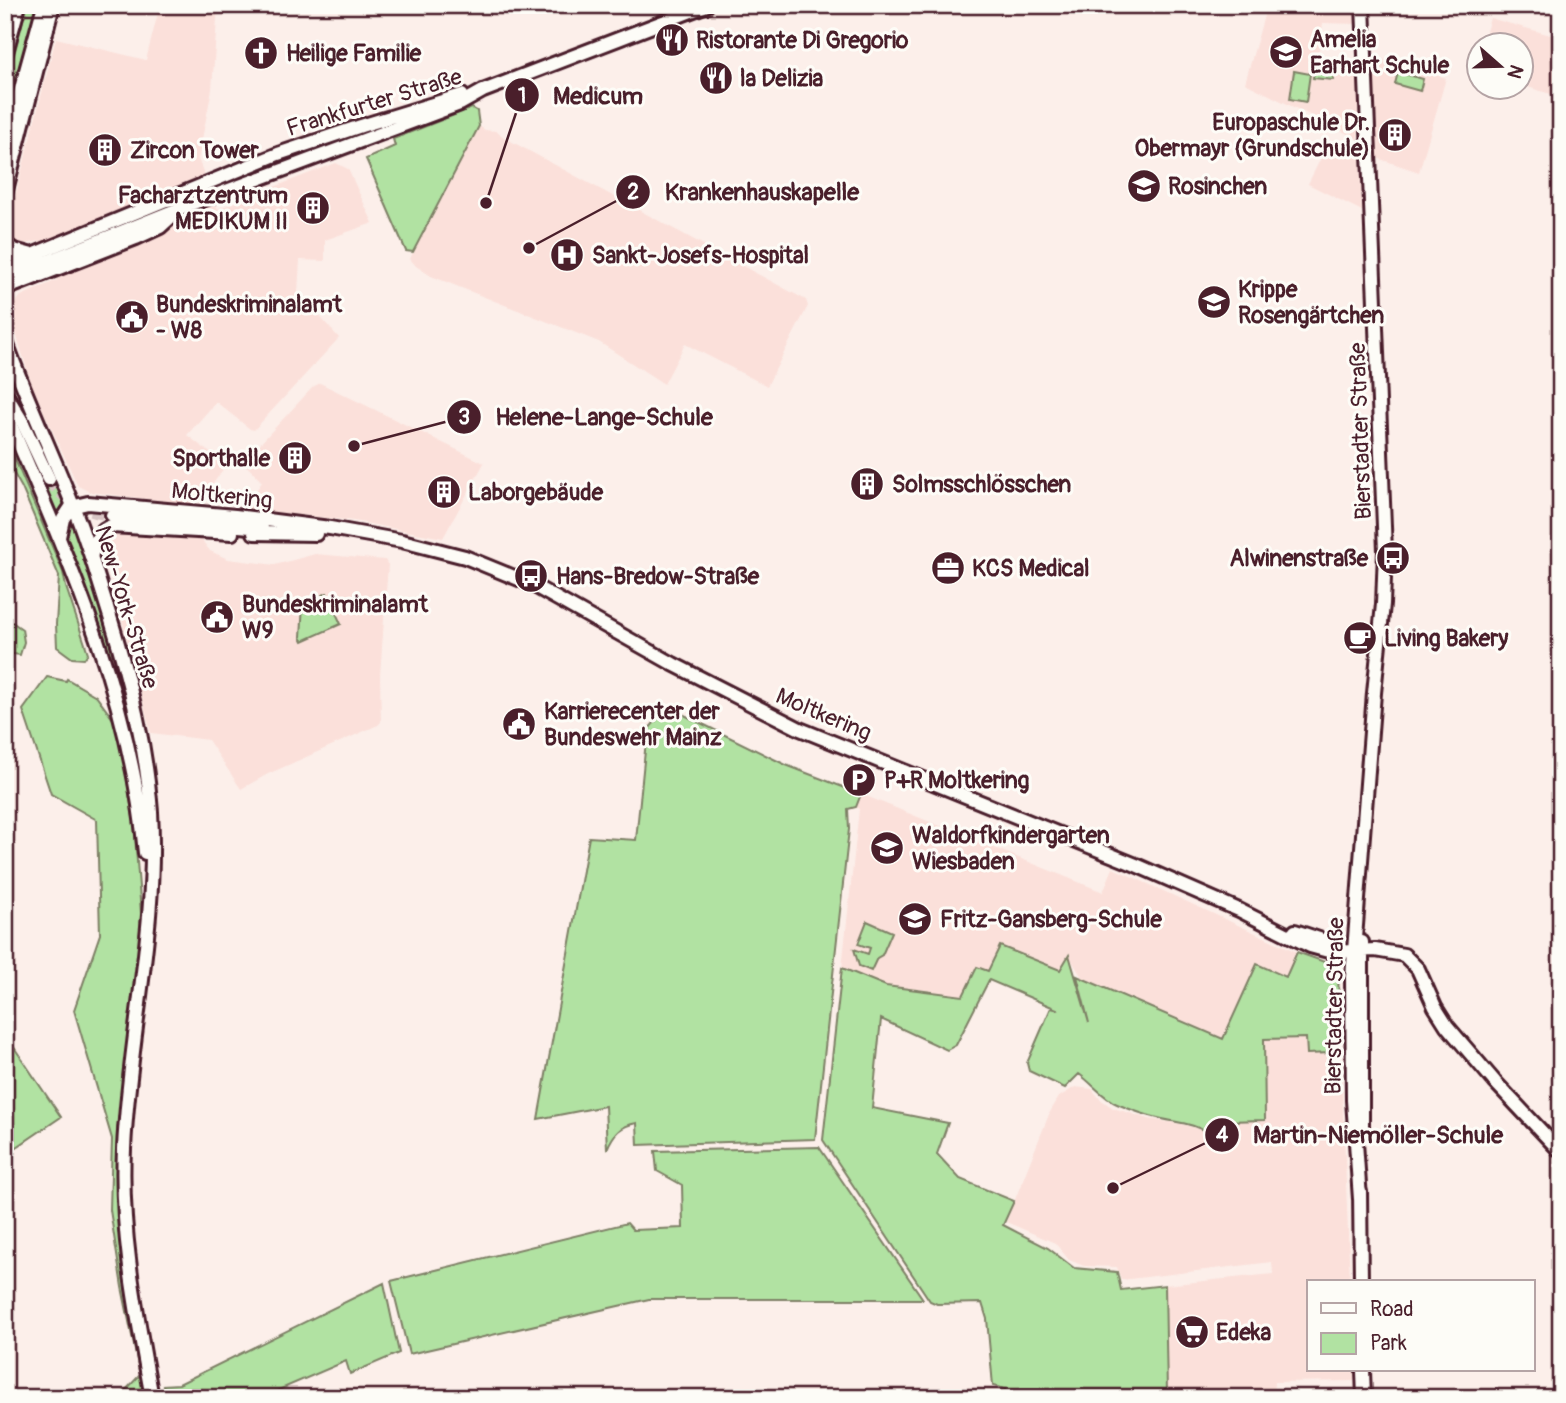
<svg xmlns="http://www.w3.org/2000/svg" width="1566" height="1403" font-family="Pangolin,sans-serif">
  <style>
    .built { fill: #fbe0da }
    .green { fill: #b1e2a2; stroke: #7e8066; stroke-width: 2 }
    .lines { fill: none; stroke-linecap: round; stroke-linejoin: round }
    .secondary-tunnel { stroke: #d8c5c4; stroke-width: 12; stroke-dasharray: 12 6; stroke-linecap: butt }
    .secondary-casing { stroke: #4a1f2b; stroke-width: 18 }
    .primary-casing { stroke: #4a1f2b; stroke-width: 18 }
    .secondary { stroke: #fdfcf7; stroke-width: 12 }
    .primary { stroke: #fdfcf7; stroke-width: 12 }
    .labels { text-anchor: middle; stroke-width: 6; stroke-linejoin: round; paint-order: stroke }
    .poi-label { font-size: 23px; font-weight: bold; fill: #4a1f2b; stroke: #fdfcf7; text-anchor: start }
    .street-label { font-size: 23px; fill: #4a1f2b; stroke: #fdfcf7 }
    .leader { fill: none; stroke: #4a1f2b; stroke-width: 2.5 }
    .callout-dot { fill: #4a1f2b; stroke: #fdfcf7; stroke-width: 2.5 }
    .mark-label { font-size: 21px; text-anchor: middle; font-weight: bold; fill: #fff }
    .callout-label { font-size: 24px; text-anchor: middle; font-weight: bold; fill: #4a1f2b; stroke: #fdfcf7; stroke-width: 6; stroke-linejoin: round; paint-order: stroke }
  </style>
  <rect width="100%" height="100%" fill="#fcefea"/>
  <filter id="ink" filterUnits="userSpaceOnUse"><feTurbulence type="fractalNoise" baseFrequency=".0143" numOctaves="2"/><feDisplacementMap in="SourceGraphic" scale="14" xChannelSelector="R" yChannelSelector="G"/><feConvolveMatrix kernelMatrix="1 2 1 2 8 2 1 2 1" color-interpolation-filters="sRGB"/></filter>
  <g filter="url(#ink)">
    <!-- built -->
    <path class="built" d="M160,5H218L212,89L198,159L218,209L336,163L348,169L373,223L325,240V261L300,260L298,292L339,338L254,430L250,429L216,402L187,435L226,465L202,500L187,504L90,492L78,486L32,386L13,323L12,313V307L21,296L57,280L40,241L24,244L14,241L8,232V224L56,38L146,60Z
      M1267,5H1356V24L1323,23L1317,62L1358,71V139L1245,83Z
      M1490,18L1561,38V73L1554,95L1521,85L1520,46L1482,45Z
      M1382,59L1446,78L1419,172L1377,158L1374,60Z
      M479,126L485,130L496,131L505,138L806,300L808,306L767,386L685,344L664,384L599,342L431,276L416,266L410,259L413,252Z
      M1329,142L1360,158L1362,211L1308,184Z
      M320,383L484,463L443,538L354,521L244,509L262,482L243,462L313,387Z
      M116,533L201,539L210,551L228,559L275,565L315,554L385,560L388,565L380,675L381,722L378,725L268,774L241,789L208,740L151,733L104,550L106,540Z
      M861,794L1103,892L1113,868L1297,952L1286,977L1257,965L1223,1039L1083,979L1069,956L1061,970L988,971L977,967L963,996L886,986L842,968L859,809L856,807Z
      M1330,1034H1340L1350,1282H1309V1370H1354L1355,1381L1274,1382L1273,1398H1231V1392L1167,1393L1165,1285L1273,1274L1272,1262L1121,1280L1117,1267L1084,1266L1069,1260L1055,1243L1006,1222L1050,1112L1059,1097L1075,1087L1092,1089L1100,1099L1113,1108L1149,1119L1182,1124L1199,1129L1211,1138L1212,1135L1225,1125L1227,1121L1265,1120L1264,1039L1307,1038L1330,1053Z"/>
    <!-- green -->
    <path class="green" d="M27,5H38L5,119V89Z
      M1315,65L1334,67L1333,80L1313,78Z
      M1294,71L1310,74L1306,102L1290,99Z
      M1398,72L1423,79L1420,91L1395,84Z
      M472,108L477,111L479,126L413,252L406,251L366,159L395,146L393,139Z
      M5,436L63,572L66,587L88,653L84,659L72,658L57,647L56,624L59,576L22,488L5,458Z
      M55,475L68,508L59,522L42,484Z
      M71,518L111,639L113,651L111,659L68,546L66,529Z
      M327,593L341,624L303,641L301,637L303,604Z
      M5,620H9L22,629L24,642L20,655L5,653Z
      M47,677L66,681L67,679L96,696L118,726L134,823L141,913L139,953L117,1129L116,1178L121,1261L144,1389L122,1394L140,1375L122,1287L110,1210L112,1139L74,1010L100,934L97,820L51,794L23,710Z
      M668,707L786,765L861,794L856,807L848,809L849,829L815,1139L638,1145L637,1123C620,1126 614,1133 607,1149L605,1106L538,1119L589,837L636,840L647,731Z
      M867,921L892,932L882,955L877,958L871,971L859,966L854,949L868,954L870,948L858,944Z
      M1000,946L1060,970L1069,955L1089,1023L1077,976L1223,1039L1257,964L1286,977L1297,952L1333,965L1338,971L1340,1034L1330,1035V1053L1307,1054L1306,1038L1264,1039L1265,1120L1227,1121L1225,1125L1212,1135C1193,1122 1175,1123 1154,1117C1142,1114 1129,1109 1117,1104C1103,1098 1092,1083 1079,1074L1065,1088L1029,1071L1027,1063L1050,1010L1051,1008L1059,1010L989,980L956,1045L947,1050L881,1019L872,1108L948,1123L937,1154L960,1179L1014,1201L1003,1225L1048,1248L1074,1268L1117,1272L1121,1290L1165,1285L1167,1393L1087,1395L1084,1398H1005V1389L993,1386L987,1319L982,1303L937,1304L930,1301L823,1140L842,968L886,986L963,996L977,967L988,971Z
      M5,1034L61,1117L5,1155Z
      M819,1147L923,1299H649L409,1354L391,1281L627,1223L633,1230L683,1228L682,1185L657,1171L655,1151Z
      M384,1283L399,1353L350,1374L346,1361L260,1398H166L163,1385L179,1384Z"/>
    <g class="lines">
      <!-- secondary-tunnel -->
      <path class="secondary-tunnel" d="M49,479C65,502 85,512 112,515"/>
      <!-- secondary casing -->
      <g class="secondary-casing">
        <path id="secondary" d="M5,244L14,250L32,255
          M5,266L278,154L361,126L462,95
          M14,275L183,207L460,104L483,91L707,5
          M5,289L136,238L160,227L172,216
          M5,393L22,421L49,479
          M112,515L262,528
          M254,533L316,534
          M59,537L63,519L71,507L88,503L235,516L330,528L402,541L465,557L531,584L673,664L800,729L1136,865L1239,910L1310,946L1332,952L1375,950L1404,955L1418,969L1435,1007L1447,1026L1495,1082L1561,1152
          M91,557C95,544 97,530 111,526L232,533
          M1295,931L1334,944
          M1362,1127V942
          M1360,1191L1361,1282
          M1360,1199L1353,1100L1352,977L1374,693L1383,604L1385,551L1363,5
          M1363,1370L1364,1398"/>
      </g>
      <!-- primary casing -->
      <g class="primary-casing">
        <path id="primary" d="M5,55L19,5
          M5,147L44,5
          M5,194L53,5
          M5,339C25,396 51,450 73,506C88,543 99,582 111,620C130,683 146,746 151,812C158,925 129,1036 124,1149C120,1233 137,1315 152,1398
          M5,411C66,553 131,697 145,853"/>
      </g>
      <!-- secondary -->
      <use href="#secondary" class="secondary"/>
      <!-- primary -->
      <use href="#primary" class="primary"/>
    </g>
  </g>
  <!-- icons -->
  <defs>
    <g id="restaurant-disc" transform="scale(1.75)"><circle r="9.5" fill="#4a1f2b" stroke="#fdfcf7"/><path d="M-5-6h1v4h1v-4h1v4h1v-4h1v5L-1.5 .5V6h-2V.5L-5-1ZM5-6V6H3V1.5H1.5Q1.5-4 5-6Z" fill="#fff"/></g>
    <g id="school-disc" transform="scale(1.75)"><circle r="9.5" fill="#4a1f2b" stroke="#fdfcf7"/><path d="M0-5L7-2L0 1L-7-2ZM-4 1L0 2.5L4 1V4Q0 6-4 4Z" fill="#fff"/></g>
    <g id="church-disc" transform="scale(1.75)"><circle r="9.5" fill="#4a1f2b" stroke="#fdfcf7"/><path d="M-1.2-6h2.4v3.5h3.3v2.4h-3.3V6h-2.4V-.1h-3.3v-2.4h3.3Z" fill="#fff"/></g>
    <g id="building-disc" transform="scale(1.75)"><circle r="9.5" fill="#4a1f2b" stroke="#fdfcf7"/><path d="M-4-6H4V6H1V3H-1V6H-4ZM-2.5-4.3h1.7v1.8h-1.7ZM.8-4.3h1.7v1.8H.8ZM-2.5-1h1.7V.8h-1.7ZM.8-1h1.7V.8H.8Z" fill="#fff"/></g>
    <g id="hospital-disc" transform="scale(1.75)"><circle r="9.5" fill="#4a1f2b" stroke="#fdfcf7"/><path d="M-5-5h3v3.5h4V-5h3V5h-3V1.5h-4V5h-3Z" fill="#fff"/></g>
    <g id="civic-disc" transform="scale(1.75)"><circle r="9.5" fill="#4a1f2b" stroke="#fdfcf7"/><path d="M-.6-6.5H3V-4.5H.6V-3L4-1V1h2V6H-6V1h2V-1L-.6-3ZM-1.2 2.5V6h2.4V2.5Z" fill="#fff"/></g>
    <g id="bus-disc" transform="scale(1.75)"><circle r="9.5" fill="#4a1f2b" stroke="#fdfcf7"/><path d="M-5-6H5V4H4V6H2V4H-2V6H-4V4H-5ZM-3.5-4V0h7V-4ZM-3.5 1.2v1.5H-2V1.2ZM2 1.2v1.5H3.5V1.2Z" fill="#fff"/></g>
    <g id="office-disc" transform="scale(1.75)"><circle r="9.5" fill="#4a1f2b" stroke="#fdfcf7"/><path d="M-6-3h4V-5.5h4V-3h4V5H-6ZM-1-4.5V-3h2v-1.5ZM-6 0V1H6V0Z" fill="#fff"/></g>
    <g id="cafe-disc" transform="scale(1.75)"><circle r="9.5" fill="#4a1f2b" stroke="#fdfcf7"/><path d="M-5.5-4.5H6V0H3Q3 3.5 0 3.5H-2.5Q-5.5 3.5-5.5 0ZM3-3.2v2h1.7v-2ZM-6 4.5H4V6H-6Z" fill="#fff"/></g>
    <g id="parking-disc" transform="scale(1.75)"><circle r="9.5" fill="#4a1f2b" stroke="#fdfcf7"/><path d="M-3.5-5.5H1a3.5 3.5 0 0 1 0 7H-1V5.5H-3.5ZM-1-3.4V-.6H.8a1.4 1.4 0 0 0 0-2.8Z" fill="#fff"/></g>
    <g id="supermarket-disc" transform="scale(1.75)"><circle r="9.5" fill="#4a1f2b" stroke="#fdfcf7"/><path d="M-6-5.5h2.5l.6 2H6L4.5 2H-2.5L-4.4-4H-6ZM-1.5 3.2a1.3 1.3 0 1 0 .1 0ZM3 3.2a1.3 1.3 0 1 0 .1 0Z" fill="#fff"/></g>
  </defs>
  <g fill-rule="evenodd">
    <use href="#restaurant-disc" x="672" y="40"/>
    <use href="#school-disc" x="1286" y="52"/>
    <use href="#church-disc" x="261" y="53"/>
    <use href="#restaurant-disc" x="716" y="78"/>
    <use href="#building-disc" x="1395" y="135"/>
    <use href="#building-disc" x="105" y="150"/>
    <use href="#school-disc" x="1144" y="186"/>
    <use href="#building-disc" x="313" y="208"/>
    <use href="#hospital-disc" x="567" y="255"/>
    <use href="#school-disc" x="1214" y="302"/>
    <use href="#civic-disc" x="132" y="317"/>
    <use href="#building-disc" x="295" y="458"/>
    <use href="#building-disc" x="867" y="484"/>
    <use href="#building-disc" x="444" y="492"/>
    <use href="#bus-disc" x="1393" y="558"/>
    <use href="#office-disc" x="948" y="568"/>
    <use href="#bus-disc" x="531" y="576"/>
    <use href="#civic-disc" x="217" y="617"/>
    <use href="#cafe-disc" x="1360" y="638"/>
    <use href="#civic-disc" x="519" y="724"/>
    <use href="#parking-disc" x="859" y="780"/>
    <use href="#school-disc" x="887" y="848"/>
    <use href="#school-disc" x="915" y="919"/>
    <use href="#supermarket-disc" x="1192" y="1332"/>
  </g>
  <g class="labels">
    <!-- poi labels -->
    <g class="poi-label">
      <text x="1310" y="47">Amelia<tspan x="1310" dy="26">Earhart Schule</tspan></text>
      <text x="696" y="48">Ristorante Di Gregorio</text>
      <text x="286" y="61">Heilige Familie</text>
      <text x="740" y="86">la Delizia</text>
      <text x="1370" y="130" text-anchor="end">Europaschule Dr.<tspan x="1370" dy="26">Obermayr (Grundschule)</tspan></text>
      <text x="130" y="158">Zircon Tower</text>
      <text x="1168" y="194">Rosinchen</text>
      <text x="288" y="203" text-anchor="end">Facharztzentrum<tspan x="288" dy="26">MEDIKUM II</tspan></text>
      <text x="592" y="263">Sankt-Josefs-Hospital</text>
      <text x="1238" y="297">Krippe<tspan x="1238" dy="26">Rosengärtchen</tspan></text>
      <text x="156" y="312">Bundeskriminalamt<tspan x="156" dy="26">- W8</tspan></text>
      <text x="270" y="466" text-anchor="end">Sporthalle</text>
      <text x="892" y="492">Solmsschlösschen</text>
      <text x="468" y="500">Laborgebäude</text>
      <text x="1368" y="566" text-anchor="end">Alwinenstraße</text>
      <text x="972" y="576">KCS Medical</text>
      <text x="556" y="584">Hans-Bredow-Straße</text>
      <text x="242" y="612">Bundeskriminalamt<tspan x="242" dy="26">W9</tspan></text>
      <text x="1384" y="646">Living Bakery</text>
      <text x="544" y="719">Karrierecenter der<tspan x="544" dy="26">Bundeswehr Mainz</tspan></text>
      <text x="884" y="788">P+R Moltkering</text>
      <text x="912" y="843">Waldorfkindergarten<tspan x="912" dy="26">Wiesbaden</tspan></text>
      <text x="940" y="927">Fritz-Gansberg-Schule</text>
      <text x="1216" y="1340">Edeka</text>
    </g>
    <!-- street labels -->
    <g class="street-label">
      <text transform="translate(374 102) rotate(-17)" y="8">Frankfurter Straße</text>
      <text transform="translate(1360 431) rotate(-92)" y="8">Bierstadter Straße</text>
      <text transform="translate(222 495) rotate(6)" y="8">Moltkering</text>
      <text transform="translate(127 607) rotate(73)" y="8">New-York-Straße</text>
      <text transform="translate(824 714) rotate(23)" y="8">Moltkering</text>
      <text transform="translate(1334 1006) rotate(-89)" y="8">Bierstadter Straße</text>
    </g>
  </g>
  <!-- callouts -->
  <path class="leader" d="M486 203L522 95M529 248L633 192M354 446L464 417M1113 1188L1222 1135"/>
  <g class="callout-dot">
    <circle cx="486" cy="203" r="7"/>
    <circle cx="529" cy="248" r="7"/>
    <circle cx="354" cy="446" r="7"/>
    <circle cx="1113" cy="1188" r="7"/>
    <circle cx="522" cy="95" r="18"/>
    <circle cx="633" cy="192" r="18"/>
    <circle cx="464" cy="417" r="18"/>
    <circle cx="1222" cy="1135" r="18"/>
  </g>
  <g class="mark-label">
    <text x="522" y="103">1</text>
    <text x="633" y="199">2</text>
    <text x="464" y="424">3</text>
    <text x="1222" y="1142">4</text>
  </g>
  <g class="callout-label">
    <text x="598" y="104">Medicum</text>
    <text x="762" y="200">Krankenhauskapelle</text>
    <text x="604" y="425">Helene-Lange-Schule</text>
    <text x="1378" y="1143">Martin-Niemöller-Schule</text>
  </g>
  <!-- margin -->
  <rect width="1566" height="1403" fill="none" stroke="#fdfcf7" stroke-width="28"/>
  <rect x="14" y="14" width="1538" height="1375" fill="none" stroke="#4a1f2b" stroke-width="2.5" filter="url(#ink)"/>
  <!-- legend -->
  <rect x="1307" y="1280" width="228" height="91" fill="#fdfcf7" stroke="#b5a4a5" stroke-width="2"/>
  <rect x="1321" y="1303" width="35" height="10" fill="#fdfcf7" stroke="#b5a4a5" stroke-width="2"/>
  <text x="1370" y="1316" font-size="21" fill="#4a1f2b">Road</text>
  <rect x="1321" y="1333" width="35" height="21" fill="#b1e2a2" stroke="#b5a4a5" stroke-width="2"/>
  <text x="1370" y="1350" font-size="21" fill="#4a1f2b">Park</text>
  <!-- north arrow -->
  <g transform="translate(1500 66) rotate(110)"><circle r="33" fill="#fdfcf7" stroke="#b5a4a5" stroke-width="2"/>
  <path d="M0-5L12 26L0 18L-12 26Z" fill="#4a1f2b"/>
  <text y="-10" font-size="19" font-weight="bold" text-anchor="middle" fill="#4a1f2b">N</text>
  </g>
</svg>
